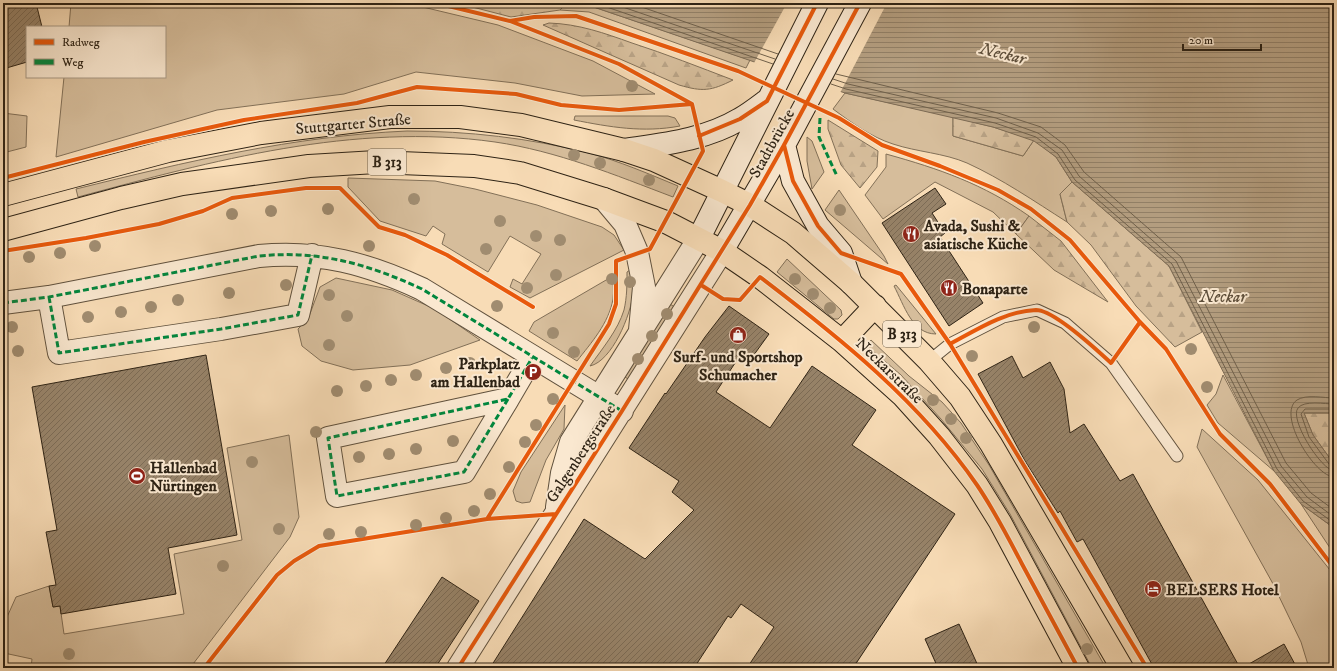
<svg xmlns="http://www.w3.org/2000/svg" width="1337" height="671" font-family="'IM FELL DW Pica',serif">
  <style>
    .green { fill: #d6bd9b; stroke: #827058 }
    .forest { fill: url(#forest-firs); stroke: #827058 }
    .water { fill: url(#water-rules); stroke: #7e6c55 }
    .pier { fill: #f8dcb6 }
    .lines { fill: none; stroke-linecap: round; stroke-linejoin: round }
    .shore { stroke: #70604a; stroke-width: 1 }
    .building { fill: url(#building-hatch); stroke: #2e2315 }
    .lane-casing { stroke: #60513d; stroke-width: 13 }
    .street-casing { stroke: #60513d; stroke-width: 24 }
    .secondary-casing { stroke: #2e2315; stroke-width: 24 }
    .primary-casing { stroke: #2e2315; stroke-width: 24 }
    .lane { stroke: #fae8d0; stroke-width: 11 }
    .street { stroke: #fae8d0; stroke-width: 22 }
    .secondary { stroke: #fae8d0; stroke-width: 22 }
    .primary { stroke: #f8dcb6; stroke-width: 22 }
    .quiet { stroke: #00873e; stroke-width: 3; stroke-dasharray: 6 3; stroke-linecap: butt }
    .cycleway-casing { stroke: #fae8d0; stroke-width: 6 }
    .cycleway { stroke: #e8590c; stroke-width: 4 }
    .tree { fill: #a08c70 }
    .labels { text-anchor: middle; stroke-width: 4; stroke-linejoin: round; paint-order: stroke }
    .shield { fill: #fae8d0; stroke: #6b5e4d; stroke-width: 1 }
    .shield-label { font-size: 15px; font-weight: bold; fill: #2e2315 }
    .street-label { font-size: 16px; fill: #2e2315; stroke: #fae8d0 }
    .poi-label { font-size: 16px; font-weight: bold; fill: #2e2315; stroke: #fae8d0; text-anchor: start }
    .water-label { font-size: 17px; font-style: italic; fill: #5d4e3a; stroke: #fae8d0 }
  </style>
  <defs>
    <pattern id="forest-firs" width="22" height="20" patternUnits="userSpaceOnUse"><rect width="22" height="20" fill="#d6bd9b"/><path d="M5 1l3.5 6h-7zM16 11l3.5 6h-7z" fill="#b8a285"/></pattern>
    <pattern id="water-rules" width="6" height="5" patternUnits="userSpaceOnUse"><rect width="6" height="5" fill="#b39d7f"/><path d="M0 2.5h6" fill="none" stroke="#928067"/></pattern>
    <pattern id="building-hatch" width="6" height="6" patternUnits="userSpaceOnUse"><rect width="6" height="6" fill="#978369"/><path d="M-1 1l2-2M0 6l6-6M5 7l2-2" fill="none" stroke="#7c6b55"/></pattern>
  </defs>
  <rect width="100%" height="100%" fill="#f8dcb6"/>
  <filter id="stains"><feTurbulence type="fractalNoise" baseFrequency=".005" numOctaves="4"/><feColorMatrix values="0 0 0 0 .2 0 0 0 0 .09 0 0 0 0 .02 0 0 0 .5 -.17"/></filter>
  <radialGradient id="worn" r=".72"><stop offset=".6" stop-color="#630" stop-opacity="0"/><stop offset="1" stop-color="#630" stop-opacity=".3"/></radialGradient>
  <!-- green -->
  <path class="green" d="M71,3H406L498,25L593,61L655,94L582,96L515,83L416,72L344,94L217,110L56,157L64,77H165V27H69Z
    M567,3H582L750,60L746,68L589,12L560,10Z
    M845,93L953,117V136L1023,156L1034,140L1056,157L1072,182L1060,194L1067,222C1034,201 1002,179 967,163C944,153 917,152 893,144C871,137 852,123 833,109Z
    M3,113L27,116L26,147L3,153Z
    M575,116H668L675,118L680,126C643,133 610,127 574,120Z
    M407,131C468,131 529,138 589,153C619,161 649,174 678,186L673,197C615,175 557,151 495,142C354,122 212,161 78,197L76,189C185,162 294,136 407,131Z
    M807,137L812,141L824,172L812,189L807,161Z
    M886,154C940,169 983,184 1029,216L1016,234L993,212L935,182L883,219L865,195L886,167Z
    M348,178L435,181L475,189L537,205L602,227L614,235L624,250L530,298L510,287L513,279L522,284L541,254L510,236L488,272L442,244L445,234L433,226L426,236L380,221L348,187Z
    M839,190L884,256L888,264L825,210Z
    M787,259L841,310L842,315L838,319H834L777,272Z
    M633,268C633,276 634,285 633,293C631,315 612,361 590,366C602,349 618,330 624,310C627,297 627,285 627,272Z
    M613,276C613,283 614,291 613,299C609,323 591,343 577,361L529,331L534,322Z
    M336,278L392,290L435,309L480,340L410,365L353,370L321,361L302,346L298,329L308,319L320,287Z
    M896,285L936,334C912,334 904,305 894,286Z
    M670,304L676,308L630,380L623,376Z
    M871,340L909,376L942,402L961,423L989,465L1106,668H1092L1010,514L982,469L941,419L901,375L866,345Z
    M1223,375L1274,471L1218,423L1207,405L1216,394Z
    M565,405L564,429L546,460L530,502L522,503L516,501L513,491L521,472Z
    M1202,429L1258,480L1334,575V668H1309L1301,642L1272,582L1197,447Z
    M289,435L299,517L290,537L190,668H31L32,659L4,653L3,655V626L16,597L49,586L53,607L60,606L64,634L184,614L174,554L242,540L227,448Z
    M1301,504L1334,528V554Z"/>
  <!-- forest -->
  <path class="forest" d="M457,3H567L560,10L511,17Z
    M549,23C579,24 604,33 632,43C666,54 699,67 733,80C711,91 703,92 679,85L543,25Z
    M953,117L993,127L1034,140L1023,156L953,136Z
    M828,120L878,151L877,167L860,188L841,165L828,129Z
    M1072,182L1169,266L1202,332L1175,347L1136,306L1091,245L1067,222L1060,194Z
    M1029,216L1061,241L1108,302L1054,270L1016,234Z
    M1304,413H1334V464L1313,435Z"/>
  <!-- water -->
  <path class="water" d="M582,3H1334V413H1304L1313,435L1334,464V528L1301,504L1274,471L1169,266L1072,182L1056,157L1034,141L993,127L845,93Z"/>
  <!-- pier -->
  <path class="pier" d="M787,3H887L840,93L754,63Z"/>
  <g class="lines">
    <!-- shore -->
    <path class="shore" d="M595,3L773,64
      M611,3L775,59
      M630,3L778,54
      M836,74L998,113L1041,127L1065,145L1084,172L1181,257L1286,463L1311,493L1334,510
      M833,79L848,84L996,118L1038,133L1062,150L1079,176L1176,261L1281,466L1307,497L1334,517
      M831,84L846,89L995,123L1036,137L1058,154L1075,180L1172,264L1277,469L1303,501L1334,523
      M1334,398C1324,398 1306,394 1297,400C1276,414 1315,477 1334,477
      M1334,404C1325,404 1304,400 1298,408C1289,419 1321,470 1334,471
      M1334,409H1305L1301,414L1309,437L1329,464L1334,466"/>
  </g>
  <!-- building -->
  <path class="building" d="M3,3H36L42,27H27V62L3,69Z
    M935,188L946,204L932,213L945,233L940,237L983,303L949,326L882,223Z
    M729,306L769,334L748,363L739,357L716,392L770,428L812,366L876,410L852,445L955,514L853,668H747L774,627L741,604L731,618L728,616L694,668H490L584,519L645,559L694,510L672,492L679,481L629,448L665,393L666,394L705,337Z
    M206,355L237,535L168,548L176,594L61,614L60,606L53,607L49,586L56,585L46,532L57,530L32,387Z
    M1012,356L1023,378L1050,362L1064,389L1070,433L1084,424L1120,481L1133,474L1240,668H1154L1083,539L1077,542L1060,511L1058,513L1025,461L978,374Z
    M442,577L479,601L435,668H382Z
    M959,624L979,668H938L925,639Z
    M1284,644L1297,668H1242Z"/>
  <g class="lines">
    <!-- lane casing -->
    <g class="lane-casing">
      <path id="lane" d="M929,361L950,344L1003,317L1037,310L1065,323L1111,363L1177,456"/>
    </g>
    <!-- street casing -->
    <g class="street-casing">
      <path id="street" d="M604,199L625,224L637,252L644,287L640,330
        M49,297L59,353L221,329L298,315L312,255
        M3,303L49,297L259,256C319,250 368,264 422,289L622,411
        M508,399L464,472L337,496L328,438L508,399L532,358
        M557,507L562,473L571,442L699,238
        M458,668L722,251"/>
    </g>
    <!-- secondary casing -->
    <g class="secondary-casing">
      <path id="secondary" d="M784,145L793,181L818,226L841,253L851,283
        M624,150C664,144 705,140 740,119C749,114 758,107 766,101
        M699,238L817,3
        M722,251L784,145L860,3"/>
    </g>
    <!-- primary casing -->
    <g class="primary-casing">
      <path id="primary" d="M3,195L168,151L261,133L390,117H460L521,125L624,150L654,160L722,191L750,205L793,233L851,283L929,361L960,397L991,444L1122,668
        M3,230L121,198L182,184L309,166L376,162L474,166L520,173L604,199L666,222L722,251L760,277L842,341L902,395L939,436L977,485L1000,522L1078,668
        M842,341L875,306"/>
    </g>
    <!-- lane -->
    <use href="#lane" class="lane"/>
    <!-- street -->
    <use href="#street" class="street"/>
    <!-- secondary -->
    <use href="#secondary" class="secondary"/>
    <!-- primary -->
    <use href="#primary" class="primary"/>
    <!-- quiet -->
    <path class="quiet" d="M820,118L819,137L837,176
      M49,297L59,353L221,329L298,315L312,255
      M3,303L49,297L259,256C319,250 368,264 422,289L622,411
      M508,399L464,472L337,496L328,438L508,399L532,358"/>
    <!-- cycleway casing -->
    <g class="cycleway-casing">
      <path id="cycleway" d="M436,3L510,21L619,64L692,104L703,151L650,249L616,261V304L609,324L487,519
        M510,21L534,17L576,16L738,71L839,118L882,145L940,166L998,190L1031,209L1070,240L1140,322L1166,349L1220,434L1270,484L1334,568
        M699,136L740,119L767,101L817,3
        M784,145L793,181L818,226L841,253L901,274L950,344L1147,668
        M3,178L144,142L244,120L357,103L417,87L516,94L561,105L619,110L692,104
        M3,251L86,238L159,224L203,211L232,198L306,188H340L379,227L405,235L447,255L533,307
        M701,285L723,299L740,300L760,277C840,338 919,401 977,485C994,510 1008,537 1022,564C1041,599 1059,633 1078,668
        M950,344C976,330 1005,311 1036,310C1054,310 1097,350 1111,363L1140,322
        M204,668L277,575L294,561L319,546L487,519L556,514
        M458,668L622,411L750,205L784,145L860,3"/>
    </g>
    <!-- cycleway -->
    <use href="#cycleway" class="cycleway"/>
  </g>
  <!-- trees -->
  <g class="tree">
    <circle cx="632" cy="86" r="6"/>
    <circle cx="574" cy="155" r="6"/>
    <circle cx="600" cy="163" r="6"/>
    <circle cx="649" cy="180" r="6"/>
    <circle cx="414" cy="199" r="6"/>
    <circle cx="328" cy="209" r="6"/>
    <circle cx="840" cy="210" r="6"/>
    <circle cx="271" cy="211" r="6"/>
    <circle cx="232" cy="214" r="6"/>
    <circle cx="500" cy="221" r="6"/>
    <circle cx="536" cy="236" r="6"/>
    <circle cx="560" cy="240" r="6"/>
    <circle cx="95" cy="246" r="6"/>
    <circle cx="369" cy="246" r="6"/>
    <circle cx="486" cy="249" r="6"/>
    <circle cx="60" cy="253" r="6"/>
    <circle cx="29" cy="257" r="6"/>
    <circle cx="556" cy="275" r="6"/>
    <circle cx="612" cy="279" r="6"/>
    <circle cx="795" cy="279" r="6"/>
    <circle cx="630" cy="282" r="6"/>
    <circle cx="286" cy="285" r="6"/>
    <circle cx="527" cy="288" r="6"/>
    <circle cx="229" cy="293" r="6"/>
    <circle cx="813" cy="294" r="6"/>
    <circle cx="329" cy="295" r="6"/>
    <circle cx="178" cy="300" r="6"/>
    <circle cx="497" cy="306" r="6"/>
    <circle cx="151" cy="307" r="6"/>
    <circle cx="830" cy="308" r="6"/>
    <circle cx="121" cy="312" r="6"/>
    <circle cx="667" cy="314" r="6"/>
    <circle cx="347" cy="316" r="6"/>
    <circle cx="88" cy="317" r="6"/>
    <circle cx="12" cy="327" r="6"/>
    <circle cx="1034" cy="327" r="6"/>
    <circle cx="553" cy="333" r="6"/>
    <circle cx="652" cy="336" r="6"/>
    <circle cx="329" cy="345" r="6"/>
    <circle cx="1191" cy="349" r="6"/>
    <circle cx="18" cy="351" r="6"/>
    <circle cx="574" cy="352" r="6"/>
    <circle cx="972" cy="356" r="6"/>
    <circle cx="638" cy="359" r="6"/>
    <circle cx="470" cy="363" r="6"/>
    <circle cx="497" cy="365" r="6"/>
    <circle cx="446" cy="368" r="6"/>
    <circle cx="416" cy="375" r="6"/>
    <circle cx="391" cy="380" r="6"/>
    <circle cx="366" cy="386" r="6"/>
    <circle cx="1207" cy="387" r="6"/>
    <circle cx="337" cy="391" r="6"/>
    <circle cx="553" cy="399" r="6"/>
    <circle cx="933" cy="400" r="6"/>
    <circle cx="951" cy="419" r="6"/>
    <circle cx="536" cy="425" r="6"/>
    <circle cx="316" cy="432" r="6"/>
    <circle cx="966" cy="438" r="6"/>
    <circle cx="453" cy="441" r="6"/>
    <circle cx="525" cy="442" r="6"/>
    <circle cx="416" cy="449" r="6"/>
    <circle cx="389" cy="454" r="6"/>
    <circle cx="359" cy="457" r="6"/>
    <circle cx="252" cy="462" r="6"/>
    <circle cx="509" cy="467" r="6"/>
    <circle cx="490" cy="494" r="6"/>
    <circle cx="474" cy="511" r="6"/>
    <circle cx="446" cy="518" r="6"/>
    <circle cx="416" cy="525" r="6"/>
    <circle cx="279" cy="529" r="6"/>
    <circle cx="361" cy="532" r="6"/>
    <circle cx="329" cy="534" r="6"/>
    <circle cx="223" cy="566" r="6"/>
    <circle cx="1087" cy="649" r="6"/>
    <circle cx="69" cy="654" r="6"/>
  </g>
  <!-- icons -->
  <defs>
    <g id="restaurant-disc" transform="scale(0.9)"><circle r="9.5" fill="#8f2418" stroke="#fae8d0"/><path d="M-5-6h1v4h1v-4h1v4h1v-4h1v5L-1.5 .5V6h-2V.5L-5-1ZM5-6V6H3V1.5H1.5Q1.5-4 5-6Z" fill="#fff"/></g>
    <g id="shop-disc" transform="scale(0.9)"><circle r="9.5" fill="#8f2418" stroke="#fae8d0"/><path d="M-5-2.5h2.3a2.7 3.5 0 0 1 5.4 0H5L5.5 6h-11ZM-1.5-2.5h3a1.5 2.3 0 0 0-3 0Z" fill="#fff"/></g>
    <g id="parking-disc" transform="scale(0.9)"><circle r="9.5" fill="#8f2418" stroke="#fae8d0"/><path d="M-3.5-5.5H1a3.5 3.5 0 0 1 0 7H-1V5.5H-3.5ZM-1-3.4V-.6H.8a1.4 1.4 0 0 0 0-2.8Z" fill="#fff"/></g>
    <g id="stadium-disc" transform="scale(0.9)"><circle r="9.5" fill="#8f2418" stroke="#fae8d0"/><path d="M0-5a6.5 5 0 1 0 0 10a6.5 5 0 1 0 0-10ZM-3.5-1.8h7v3.6h-7Z" fill="#fff"/></g>
    <g id="hotel-disc" transform="scale(0.9)"><circle r="9.5" fill="#8f2418" stroke="#fae8d0"/><path d="M-6-4.5h1.5V1H6V5H4.5V3h-9V5H-6ZM-4 0a1.8 1.8 0 1 1 3.6 0ZM.5 0V-2.5h3Q6-2.5 6 0Z" fill="#fff"/></g>
  </defs>
  <g fill-rule="evenodd">
    <use href="#restaurant-disc" x="911" y="234"/>
    <use href="#restaurant-disc" x="949" y="288"/>
    <use href="#shop-disc" x="738" y="335"/>
    <use href="#parking-disc" x="533" y="372"/>
    <use href="#stadium-disc" x="137" y="476"/>
    <use href="#hotel-disc" x="1153" y="589"/>
  </g>
  <g class="labels">
    <!-- shield labels -->
    <g class="shield">
      <rect x="368" y="149" width="38" height="26" rx="3"/>
      <rect x="883" y="321" width="38" height="26" rx="3"/>
    </g>
    <g class="shield-label">
      <text x="387" y="167">B 313</text>
      <text x="902" y="339">B 313</text>
    </g>
    <!-- street labels -->
    <g class="street-label">
      <text transform="translate(353 123) rotate(-5)" y="6">Stuttgarter Straße</text>
      <text transform="translate(771 143) rotate(-61)" y="6">Stadtbrücke</text>
      <text transform="translate(890 370) rotate(44)" y="6">Neckarstraße</text>
      <text transform="translate(580 453) rotate(-57)" y="6">Galgenbergstraße</text>
    </g>
    <!-- poi labels -->
    <g class="poi-label">
      <text x="924" y="231">Avada, Sushi &amp;<tspan x="924" dy="18">asiatische Küche</tspan></text>
      <text x="962" y="294">Bonaparte</text>
      <text x="738" y="362" text-anchor="middle">Surf- und Sportshop<tspan x="738" dy="18">Schumacher</tspan></text>
      <text x="520" y="369" text-anchor="end">Parkplatz<tspan x="520" dy="18">am Hallenbad</tspan></text>
      <text x="150" y="473">Hallenbad<tspan x="150" dy="18">Nürtingen</tspan></text>
      <text x="1166" y="595">BELSERS Hotel</text>
    </g>
    <!-- water labels -->
    <g class="water-label">
      <text transform="translate(1003 53) rotate(14)" y="6">Neckar</text>
      <text x="1223" y="302">Neckar</text>
    </g>
  </g>
  <!-- margin -->
  <rect width="1337" height="671" fill="none" stroke="#f8dcb6" stroke-width="16"/>
  <rect x="4" y="4" width="1329" height="663" fill="none" stroke="#2e2315" stroke-width="2"/>
  <rect x="8" y="8" width="1321" height="655" fill="none" stroke="#2e2315"/>
  <!-- legend -->
  <rect x="26" y="26" width="140" height="52" fill="#fae8d0" stroke="#a89985"/>
  <rect x="34" y="39" width="20" height="6" fill="#e8590c" stroke="#a89985"/>
  <text x="62" y="46" font-size="12" fill="#2e2315">Radweg</text>
  <rect x="34" y="59" width="20" height="6" fill="#00873e" stroke="#a89985"/>
  <text x="62" y="66" font-size="12" fill="#2e2315">Weg</text>
  <!-- scale -->
  <path d="M1183 44v6h78v-6" fill="none" stroke="#2e2315" stroke-width="2"/>
  <text x="1189" y="44" font-size="12" fill="#2e2315" stroke="#fae8d0" stroke-width="3" paint-order="stroke">20 m</text>
  <rect width="100%" height="100%" filter="url(#stains)"/>
  <rect width="100%" height="100%" fill="url(#worn)"/>
</svg>
